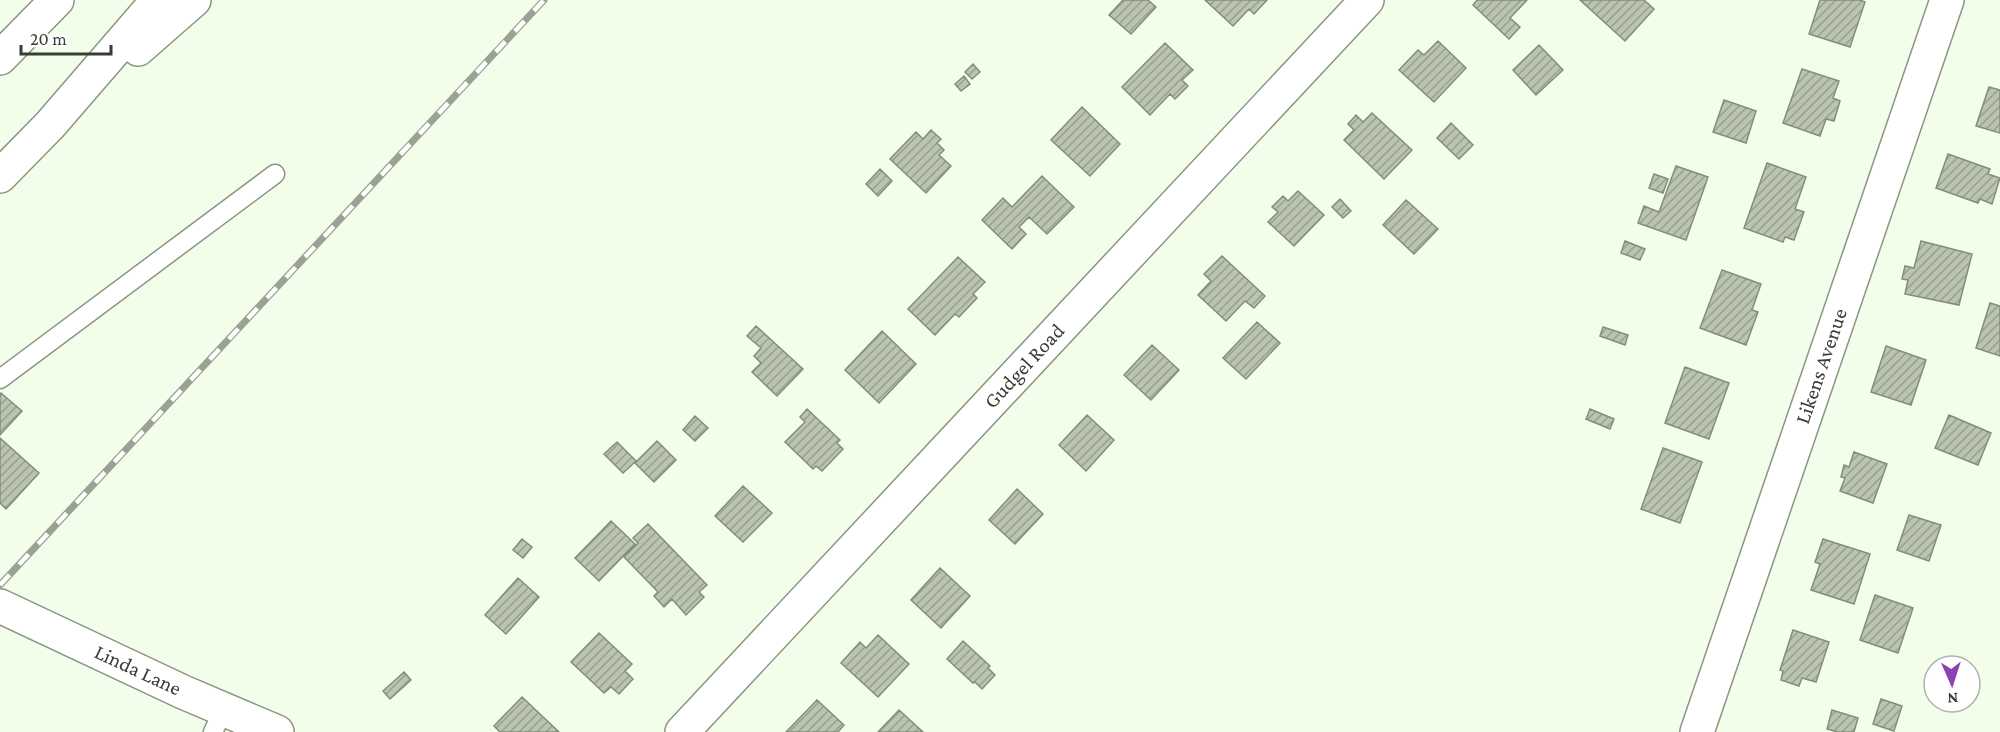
<svg xmlns="http://www.w3.org/2000/svg" width="2000" height="732" font-family="'Crimson Pro',serif">
  <style>
    .building { fill: url(#building-hatch); stroke: #838d7b; stroke-width: 1.5 }
    .lines { fill: none; stroke-linecap: round; stroke-linejoin: round }
    .lane-casing { stroke: #8b9583; stroke-width: 21 }
    .street-casing { stroke: #8b9583; stroke-width: 36 }
    .highway-casing { stroke: #8b9583; stroke-width: 36 }
    .lane { stroke: #fff; stroke-width: 18 }
    .street { stroke: #fff; stroke-width: 33 }
    .highway { stroke: #fff; stroke-width: 33 }
    .rail-casing { stroke: #9aa294; stroke-width: 7 }
    .rail { stroke: #fff; stroke-width: 4.5; stroke-dasharray: 14; stroke-linecap: butt }
    .labels { text-anchor: middle; stroke-width: 5; stroke-linejoin: round; paint-order: stroke }
    .street-label { font-size: 21px; fill: #393d36; stroke: #fff }
  </style>
  <defs>
    <pattern id="building-hatch" width="6" height="6" patternUnits="userSpaceOnUse" patternTransform="scale(1.5)"><rect width="6" height="6" fill="#bac4b1"/><path d="M-1 1l2-2M0 6l6-6M5 7l2-2" fill="none" stroke="#98a091"/></pattern>
  </defs>
  <rect width="100%" height="100%" fill="#f3feea"/>
  <!-- building -->
  <path class="building" d="M1123,0H1148L1156,7L1131,34L1109,15Z
    M1205,0H1267L1254,14L1249,9L1233,26Z
    M1477,0H1527L1510,18L1520,27L1509,39L1473,5Z
    M1580,0H1644L1654,9L1625,41Z
    M1820,0H1860L1865,2L1850,47L1809,34Z
    M1438,41L1466,68L1434,102L1399,70L1418,50L1424,55Z
    M1165,43L1193,70L1182,80L1188,86L1175,99L1170,94L1150,115L1122,87Z
    M1539,45L1563,70L1536,95L1513,70Z
    M973,64L980,72L972,79L965,72Z
    M1802,69L1839,81L1833,98L1840,101L1834,121L1826,119L1820,136L1783,123Z
    M964,76L970,84L961,91L955,84Z
    M1989,87L2000,90V133L1976,126Z
    M1724,100L1756,111L1746,143L1713,132Z
    M1082,107L1120,144L1090,176L1051,140Z
    M1372,113L1412,150L1384,179L1344,140L1354,130L1348,124L1356,115L1363,122Z
    M1451,123L1473,145L1459,159L1437,138Z
    M931,130L941,139L937,143L944,150L939,155L951,166L926,193L890,159L916,132L923,139Z
    M1948,154L1990,169L1988,174L2000,178L1992,204L1980,199L1978,203L1936,188Z
    M1767,163L1806,177L1795,209L1804,212L1794,240L1785,237L1783,242L1744,228Z
    M1676,166L1708,177L1686,240L1638,223L1644,206L1659,212Z
    M880,169L892,181L878,196L866,184Z
    M1654,174L1668,179L1663,193L1649,188Z
    M1042,176L1074,207L1047,234L1029,217L1019,227L1026,234L1012,249L982,220L1003,198L1012,207Z
    M1298,191L1324,215L1294,246L1268,222L1278,212L1272,207L1283,196L1288,201Z
    M1340,199L1351,211L1343,218L1332,207Z
    M1406,200L1438,229L1414,254L1383,225Z
    M1625,241L1645,249L1640,260L1621,253Z
    M1921,241L1972,254L1959,305L1905,294L1908,280L1902,279L1905,266L1914,268Z
    M1222,256L1265,296L1254,308L1245,301L1226,321L1198,295L1211,281L1204,274Z
    M958,257L985,282L973,294L977,298L959,317L955,314L935,335L908,309Z
    M1722,270L1761,284L1752,310L1758,312L1746,345L1700,328Z
    M1990,303L2000,306V356L1976,348Z
    M1257,322L1280,343L1246,379L1223,358Z
    M756,326L803,369L777,396L752,372L761,363L754,356L761,348L747,336Z
    M1603,327L1628,335L1625,345L1600,336Z
    M882,331L916,364L879,403L845,370Z
    M1152,345L1179,370L1151,400L1124,375Z
    M1886,346L1926,360L1911,405L1871,392Z
    M1685,367L1729,383L1709,439L1665,423Z
    M1,393L22,411L0,435V394Z
    M807,409L840,440L837,443L843,449L822,471L816,466L813,469L785,442L805,422L800,417Z
    M1590,409L1614,419L1610,429L1586,419Z
    M1087,415L1114,440L1086,471L1059,445Z
    M1949,415L1991,433L1978,465L1935,448Z
    M695,416L708,428L695,441L683,430Z
    M0,438L39,473L6,509L0,503Z
    M657,441L676,460L654,482L635,463Z
    M617,442L636,461L623,473L604,454Z
    M1663,448L1702,462L1680,523L1641,509Z
    M1854,452L1887,464L1873,503L1840,491L1845,478L1841,477L1844,465L1849,467Z
    M743,486L772,513L743,542L715,516Z
    M1017,489L1043,514L1015,544L989,520Z
    M1909,515L1941,525L1929,561L1897,550Z
    M611,521L635,544L599,581L575,558Z
    M648,524L707,585L699,592L704,597L686,615L672,599L664,607L654,596L658,592L624,557L638,543L633,538Z
    M522,539L532,547L523,558L513,550Z
    M1823,539L1870,554L1854,604L1811,590L1820,564L1815,562Z
    M940,568L970,596L941,628L911,600Z
    M518,578L539,597L506,634L485,615Z
    M1875,595L1913,608L1898,653L1860,640Z
    M1793,630L1829,642L1816,682L1802,678L1799,686L1781,680L1783,671L1780,670Z
    M599,633L632,664L625,671L633,679L619,694L611,687L604,693L571,662Z
    M878,635L909,664L878,697L841,663L860,642L866,648Z
    M963,641L990,666L988,668L995,675L982,689L975,682L973,683L947,659Z
    M404,672L411,680L390,699L383,691Z
    M522,697L559,732H500L494,726Z
    M1881,699L1902,706L1894,731L1873,724Z
    M817,700L844,725L838,732H786Z
    M899,710L923,732H878Z
    M1832,710L1858,718L1854,732H1838L1827,729Z"/>
  <g class="lines">
    <!-- lane casing -->
    <g class="lane-casing">
      <path id="lane" d="M0,379L275,174
        M213,732L224,709"/>
    </g>
    <!-- street casing -->
    <g class="street-casing">
      <path id="street" d="M0,606L183,692L277,732
        M682,732L1367,0
        M1697,732L1947,0"/>
    </g>
    <!-- highway casing -->
    <g class="highway-casing">
      <path id="highway" d="M138,49L194,0
        M0,58L57,0
        M0,176L50,125L158,0"/>
    </g>
    <!-- lane -->
    <use href="#lane" class="lane"/>
    <!-- street -->
    <use href="#street" class="street"/>
    <!-- highway -->
    <use href="#highway" class="highway"/>
    <!-- rail casing -->
    <g class="rail-casing">
      <path id="rail" d="M0,585L544,0"/>
    </g>
    <!-- rail -->
    <use href="#rail" class="rail"/>
  </g>
  <g class="labels">
    <!-- street labels -->
    <g class="street-label">
      <text transform="translate(1024 366) rotate(-47)" y="7">Gudgel Road</text>
      <text transform="translate(1821 366) rotate(-71)" y="7">Likens Avenue</text>
      <text transform="translate(138 670) rotate(25)" y="7">Linda Lane</text>
    </g>
  </g>
  <!-- north arrow -->
  <g transform="translate(1952 684) rotate(177)"><circle r="28" fill="#ffffff" stroke="#b0b1af" stroke-width="1.5"/>
  <path d="M0-4.5L10 22L0 15L-10 22Z" fill="#8f42b3"/>
  <text y="-9" font-size="16" font-weight="bold" text-anchor="middle" fill="#393d36">N</text>
  </g>
  <!-- scale -->
  <path d="M21 45v9h90v-9" fill="none" stroke="#393d36" stroke-width="3"/>
  <text x="30" y="45" font-size="18" fill="#393d36" stroke="#ffffff" stroke-width="4.5" paint-order="stroke">20 m</text>
</svg>
